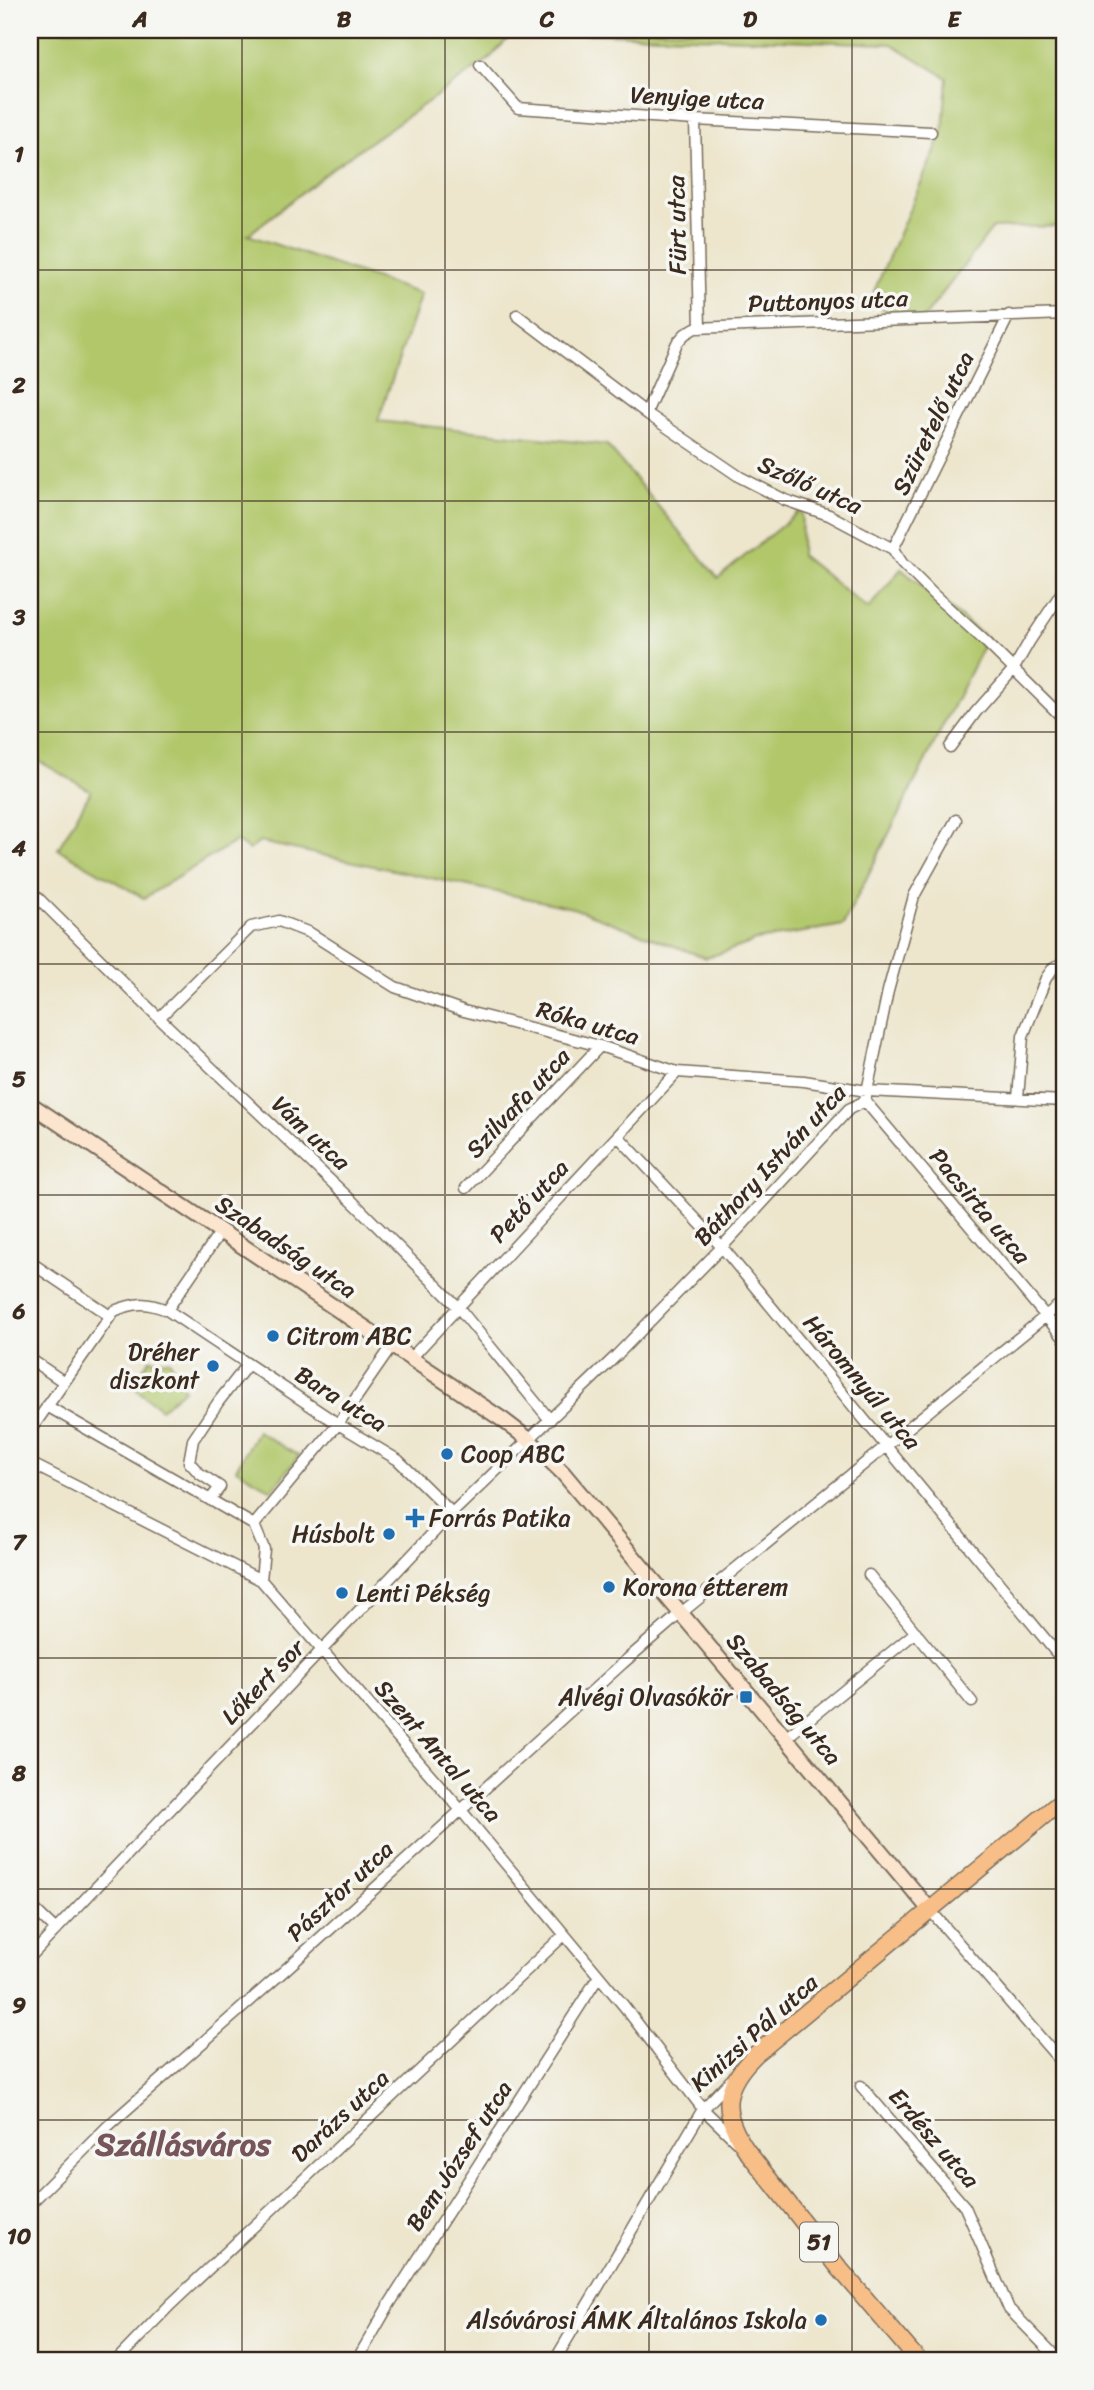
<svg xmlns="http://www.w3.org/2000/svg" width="1094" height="2390" font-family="Sriracha,sans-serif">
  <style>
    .green { fill: #b1c76b; stroke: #767844; stroke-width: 2 }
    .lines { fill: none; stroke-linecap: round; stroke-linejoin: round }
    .street-casing { stroke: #796c5b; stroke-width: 13 }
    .secondary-casing { stroke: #796c5b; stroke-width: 18 }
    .primary-casing { stroke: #796c5b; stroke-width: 19 }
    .street { stroke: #fff; stroke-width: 10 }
    .secondary { stroke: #fce5cf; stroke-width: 14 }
    .primary { stroke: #f7be87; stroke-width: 16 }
    .grid { fill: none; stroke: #3b2a1e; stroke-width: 2; stroke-opacity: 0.55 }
    .poi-dot { fill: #1f6fb2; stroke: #f6f6f2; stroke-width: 2.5 }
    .labels { text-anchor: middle; stroke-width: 7; stroke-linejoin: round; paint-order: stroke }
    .shield { fill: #f6f6f2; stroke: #73675e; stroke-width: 2 }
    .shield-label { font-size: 23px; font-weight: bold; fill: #3b2a1e }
    .street-label { font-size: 24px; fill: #3b2a1e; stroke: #f6f6f2 }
    .poi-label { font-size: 24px; fill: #3b2a1e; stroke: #f6f6f2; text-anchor: start }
    .district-label { font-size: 32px; font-weight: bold; fill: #77565b; stroke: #f6f6f2 }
    .neatline { fill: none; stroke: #3b2a1e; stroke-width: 2.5 }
    .grid-label { font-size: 23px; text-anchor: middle; font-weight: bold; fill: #3b2a1e }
  </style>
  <rect width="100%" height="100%" fill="#f6f6f2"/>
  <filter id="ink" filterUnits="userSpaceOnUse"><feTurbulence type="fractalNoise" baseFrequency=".0143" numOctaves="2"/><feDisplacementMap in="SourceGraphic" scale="14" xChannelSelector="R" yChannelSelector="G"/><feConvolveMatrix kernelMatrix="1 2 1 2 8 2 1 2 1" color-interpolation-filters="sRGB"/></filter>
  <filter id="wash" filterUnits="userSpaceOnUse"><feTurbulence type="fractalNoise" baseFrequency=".00686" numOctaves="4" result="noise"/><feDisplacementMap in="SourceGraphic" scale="28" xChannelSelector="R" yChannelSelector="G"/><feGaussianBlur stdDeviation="1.57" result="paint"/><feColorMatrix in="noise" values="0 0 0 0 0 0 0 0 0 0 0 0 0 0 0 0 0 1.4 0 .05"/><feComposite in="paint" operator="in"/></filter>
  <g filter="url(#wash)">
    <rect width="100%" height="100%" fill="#ede6cd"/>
    <!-- green -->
    <path class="green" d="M30,30H1064V226L993,228L919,324L869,303L943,132L947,78L892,44L515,31L488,60L334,167L248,235L421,294L378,421L607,445L718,578L802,509L801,555L868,609L901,569L987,638L843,925L752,941L751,943L706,958L573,908L260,842L249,850L236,841L144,898L58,849L91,791L30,756Z
      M150,1359L170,1361L184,1389L161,1409L131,1385Z
      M257,1431L299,1456L272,1490L236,1469Z"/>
  </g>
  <g filter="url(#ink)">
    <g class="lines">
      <!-- street casing -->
      <g class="street-casing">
        <path id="street" d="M480,65L518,108L695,120L931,132
          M695,120L700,328
          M517,315L649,415L740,477L785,500L829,515L893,549L902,563L934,595L986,642L1064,719
          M646,413L677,343L685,334L695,328L1064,314
          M893,549L1009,315
          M950,747L976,712L1013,670L1029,642L1064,589
          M30,890L159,1018L355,1204L458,1307L550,1420
          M159,1018L251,927L279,921L310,933L395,987L464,1011L600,1046L677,1072L804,1081L867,1091L1064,1101
          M1018,1098L1023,1036L1046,978L1054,967L1064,963
          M865,1101L1064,1338
          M618,1136L722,1247L1064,1662
          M466,1188L600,1046
          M30,1262L110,1316
          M167,1310L221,1231
          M411,1358L677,1072
          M30,1359L64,1382
          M47,1406L254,1525L264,1549L261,1580
          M30,1431L114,1311C136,1302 145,1302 167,1310L338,1424L398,1460L452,1513
          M30,1463L261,1580L460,1809L624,2006L703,2109L736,2141
          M210,1500L220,1487L199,1473L189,1462L193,1440L219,1401L248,1364
          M254,1525L338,1424L392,1346
          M869,1575L972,1702
          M787,1737L916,1632
          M30,1905L56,1930
          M930,1910L1064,2065
          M30,1957L452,1513L615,1357L722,1247L849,1109L865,1101L888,991L914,896L956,820
          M861,2086L965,2207L1009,2309L1059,2360
          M30,2204L108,2126L285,1970L623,1663L675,1618L1064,1301
          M117,2360L170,2305L564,1935
          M357,2360L390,2303L599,1976
          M555,2360L703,2109L731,2080"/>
      </g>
      <!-- secondary casing -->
      <g class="secondary-casing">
        <path id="secondary" d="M30,1104L503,1420L528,1439L563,1473L930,1910"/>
      </g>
      <!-- primary casing -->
      <g class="primary-casing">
        <path id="primary" d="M918,2360L840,2269L747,2151C720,2112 722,2087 756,2054L1064,1799"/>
      </g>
      <!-- street -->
      <use href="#street" class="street"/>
      <!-- secondary -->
      <use href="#secondary" class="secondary"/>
      <!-- primary -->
      <use href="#primary" class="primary"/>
    </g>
  </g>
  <!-- grid -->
  <path class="grid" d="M242,30V2360M445,30V2360M649,30V2360M852,30V2360M30,270H1064M30,501H1064M30,732H1064M30,964H1064M30,1195H1064M30,1426H1064M30,1658H1064M30,1889H1064M30,2120H1064"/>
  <!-- markers -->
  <g class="poi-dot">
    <circle cx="273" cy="1336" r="7"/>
    <circle cx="213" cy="1366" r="7"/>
    <circle cx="447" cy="1454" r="7"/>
    <path d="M411.5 1507.5h7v7h7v7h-7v7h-7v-7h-7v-7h7z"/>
    <circle cx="389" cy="1534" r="7"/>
    <circle cx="609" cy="1587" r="7"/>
    <circle cx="342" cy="1593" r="7"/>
    <rect x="739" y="1690" width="14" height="14" rx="3.5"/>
    <circle cx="821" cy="2320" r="7"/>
  </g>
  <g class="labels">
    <!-- shield labels -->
    <rect class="shield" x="800" y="2222.5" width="38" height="39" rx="5"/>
    <g class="shield-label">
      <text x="819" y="2250">51</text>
    </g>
    <!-- street labels -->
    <g class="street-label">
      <text transform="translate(697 98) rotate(3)" y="8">Venyige utca</text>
      <text transform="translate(677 225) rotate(-91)" y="8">Fürt utca</text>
      <text transform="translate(828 301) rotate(-2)" y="8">Puttonyos utca</text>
      <text transform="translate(933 423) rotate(-64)" y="8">Szüretelő utca</text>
      <text transform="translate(810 485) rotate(24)" y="8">Szőlő utca</text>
      <text transform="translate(588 1023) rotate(16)" y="8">Róka utca</text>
      <text transform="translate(518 1103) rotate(-47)" y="8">Szilvafa utca</text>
      <text transform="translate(311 1133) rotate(43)" y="8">Vám utca</text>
      <text transform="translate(770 1165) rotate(-47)" y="8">Báthory István utca</text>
      <text transform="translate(529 1201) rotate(-47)" y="8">Pető utca</text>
      <text transform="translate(980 1206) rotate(50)" y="8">Pacsirta utca</text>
      <text transform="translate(286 1247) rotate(34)" y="8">Szabadság utca</text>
      <text transform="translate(862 1382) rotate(50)" y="8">Háromnyúl utca</text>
      <text transform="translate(341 1399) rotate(32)" y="8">Bara utca</text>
      <text transform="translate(263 1682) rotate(-46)" y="8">Lőkert sor</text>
      <text transform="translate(784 1699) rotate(50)" y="8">Szabadság utca</text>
      <text transform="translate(438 1751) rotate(49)" y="8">Szent Antal utca</text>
      <text transform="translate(340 1891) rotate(-43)" y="8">Pásztor utca</text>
      <text transform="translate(754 2033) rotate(-42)" y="8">Kinizsi Pál utca</text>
      <text transform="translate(340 2116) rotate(-43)" y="8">Darázs utca</text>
      <text transform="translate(934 2138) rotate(49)" y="8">Erdész utca</text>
      <text transform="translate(459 2156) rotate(-57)" y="8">Bem József utca</text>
    </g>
    <!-- poi labels -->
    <g class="poi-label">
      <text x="287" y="1344">Citrom ABC</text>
      <text x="199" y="1360" text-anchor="end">Dréher<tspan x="199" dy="28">diszkont</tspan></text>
      <text x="461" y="1462">Coop ABC</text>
      <text x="429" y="1526">Forrás Patika</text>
      <text x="375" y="1542" text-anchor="end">Húsbolt</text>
      <text x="623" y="1595">Korona étterem</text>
      <text x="356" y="1601">Lenti Pékség</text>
      <text x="732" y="1705" text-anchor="end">Alvégi Olvasókör</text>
      <text x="807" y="2328" text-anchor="end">Alsóvárosi ÁMK Általános Iskola</text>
    </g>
    <!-- district labels -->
    <g class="district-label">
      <text x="183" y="2155">Szállásváros</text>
    </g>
  </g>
  <!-- margin -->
  <rect width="1094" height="2390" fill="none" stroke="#f6f6f2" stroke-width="77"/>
  <rect x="38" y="38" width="1018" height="2314" class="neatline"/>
  <g class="grid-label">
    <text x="140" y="27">A</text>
    <text x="344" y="27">B</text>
    <text x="547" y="27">C</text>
    <text x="750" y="27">D</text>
    <text x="954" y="27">E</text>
    <text x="19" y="162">1</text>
    <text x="19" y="393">2</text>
    <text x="19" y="625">3</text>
    <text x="19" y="856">4</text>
    <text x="19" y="1087">5</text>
    <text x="19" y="1319">6</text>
    <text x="19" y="1550">7</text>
    <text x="19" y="1781">8</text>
    <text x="19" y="2013">9</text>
    <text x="19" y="2244">10</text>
  </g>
</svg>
